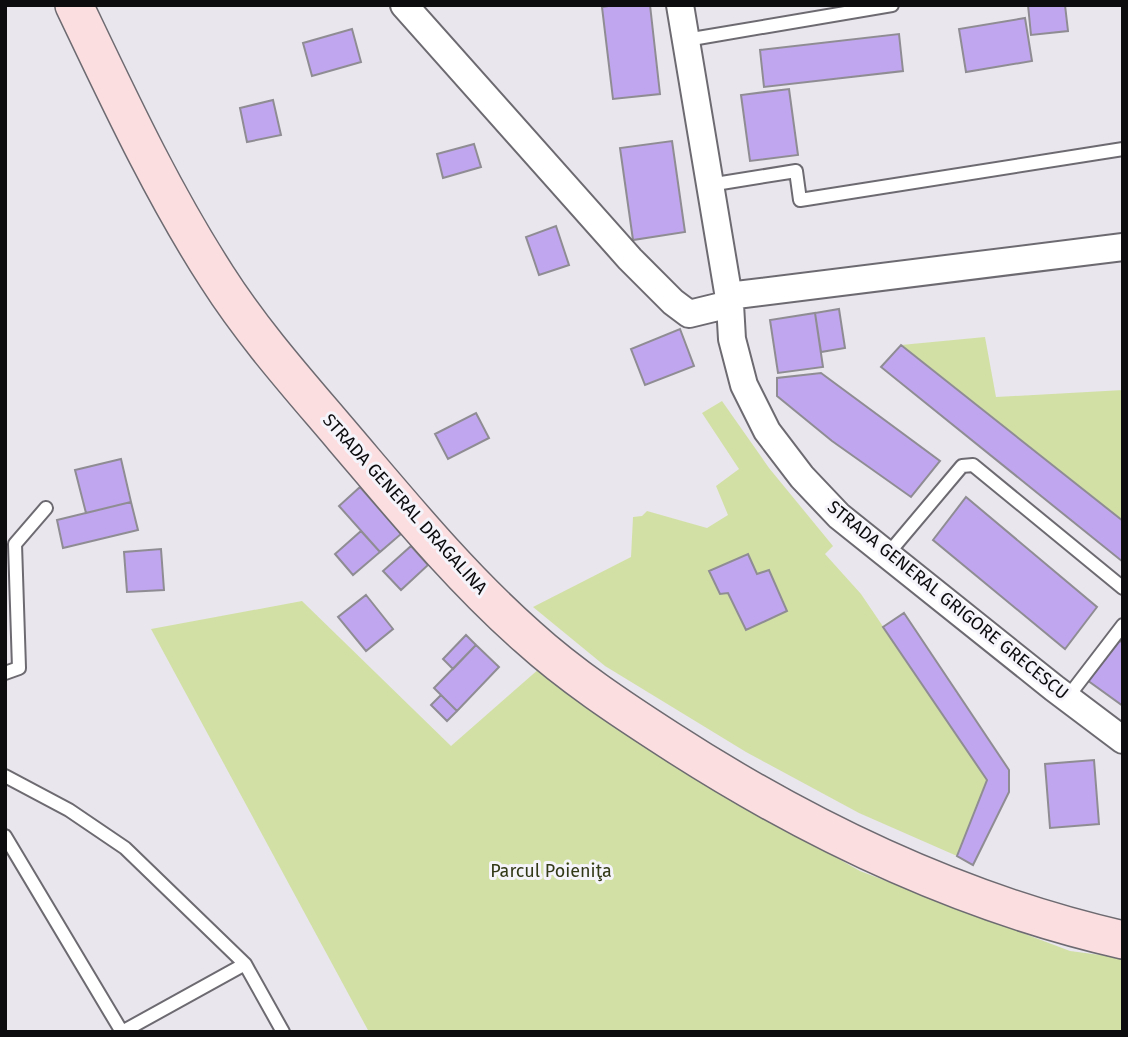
<svg xmlns="http://www.w3.org/2000/svg" width="1128" height="1037" font-family="'Fira Sans',sans-serif">
  <style>
    .green { fill: #d2e0a6 }
    .building { fill: #c0a6ee; stroke: #8f8d93; stroke-width: 2 }
    .lines { fill: none; stroke-linecap: round; stroke-linejoin: round }
    .lane-casing { stroke: #6d6b71; stroke-width: 16 }
    .street-casing { stroke: #6d6b71; stroke-width: 30 }
    .secondary-casing { stroke: #6d6b71; stroke-width: 40 }
    .lane { stroke: #fff; stroke-width: 12 }
    .street { stroke: #fff; stroke-width: 26 }
    .secondary { stroke: #fbdee0; stroke-width: 37 }
    .labels { text-anchor: middle; stroke-width: 6; stroke-linejoin: round; paint-order: stroke }
    .street-label { font-size: 18px; fill: #0c0b0d; stroke: #f6f4fb }
    .park-label { font-size: 18px; fill: #323917; stroke: #f6f4fb }
  </style>
  <rect width="100%" height="100%" fill="#e9e6ed"/>
  <!-- green -->
  <path class="green" d="M985,337L996,397L1123,390V521L901,345Z
    M722,401L769,468L833,546L825,554L861,594L987,780L957,856L859,813L746,752L605,666L533,607L631,557L633,517L642,516L647,511L707,528L728,515L716,486L739,469L702,413Z
    M302,601L451,746L540,668L705,783L860,871L1070,951L1123,958V1032H369L151,629Z"/>
  <!-- building -->
  <path class="building" d="M615,5H650L660,94L613,99L602,7Z
    M1028,5H1065L1068,31L1031,35Z
    M1025,18L1032,61L966,72L959,29Z
    M352,29L361,62L312,76L303,43Z
    M899,34L903,71L764,87L760,50Z
    M789,89L798,155L750,161L741,95Z
    M273,100L281,135L247,142L240,108Z
    M672,141L685,232L633,240L620,148Z
    M474,144L481,167L443,178L437,154Z
    M556,226L569,265L539,275L526,237Z
    M839,309L845,348L821,352L815,313Z
    M815,313L823,367L778,373L770,320Z
    M680,329L694,366L645,385L631,349Z
    M901,345L1123,521V562L881,367Z
    M821,373L940,461L911,497L832,441L777,396V378Z
    M476,413L489,438L448,459L435,434Z
    M121,459L131,502L86,513L75,470Z
    M360,487L401,534L380,552L339,506Z
    M966,497L1097,607L1065,649L933,540Z
    M131,502L138,530L63,548L57,520Z
    M361,531L380,552L353,575L335,554Z
    M411,546L428,565L401,590L383,571Z
    M161,549L164,590L127,592L124,552Z
    M748,554L757,574L769,570L787,611L746,630L728,593L720,594L709,571Z
    M366,595L393,629L366,651L338,617Z
    M904,613L1009,770V792L973,865L957,856L987,780L883,627Z
    M466,635L476,645L453,669L443,659Z
    M1118,640L1123,643V706L1087,680Z
    M476,645L499,667L457,711L434,688Z
    M441,695L457,711L447,721L431,705Z
    M1094,760L1099,824L1050,828L1045,764Z"/>
  <g class="lines">
    <!-- lane casing -->
    <g class="lane-casing">
      <path id="lane" d="M686,40L892,5
        M709,185L796,171L800,200L1123,149
        M887,555L962,466L973,465L1123,588
        M5,673L19,668L15,544L46,508
        M1067,698L1123,625
        M5,776L69,810L125,848L245,964L283,1032
        M5,836L122,1032
        M122,1032L245,964"/>
    </g>
    <!-- street casing -->
    <g class="street-casing">
      <path id="street" d="M404,5L630,259L673,302L689,314L730,304
        M680,5L730,304L732,339L744,385L767,431L802,477L839,516L1054,688L1123,740
        M728,296L1123,247"/>
    </g>
    <!-- secondary casing -->
    <g class="secondary-casing">
      <path id="secondary" d="M74,5C118,97 162,192 217,277C254,335 300,386 344,438C402,506 460,577 528,637C571,676 621,709 669,740C808,830 961,903 1123,940"/>
    </g>
    <!-- lane -->
    <use href="#lane" class="lane"/>
    <!-- street -->
    <use href="#street" class="street"/>
    <!-- secondary -->
    <use href="#secondary" class="secondary"/>
  </g>
  <g class="labels">
    <!-- street labels -->
    <g class="street-label">
      <text transform="translate(405 504) rotate(48)" y="6">STRADA GENERAL DRAGALINA</text>
      <text transform="translate(948 600) rotate(39)" y="6">STRADA GENERAL GRIGORE GRECESCU</text>
    </g>
    <!-- park labels -->
    <g class="park-label">
      <text x="551" y="877">Parcul Poieniţa</text>
    </g>
  </g>
  <!-- border -->
  <rect width="1128" height="1037" fill="none" stroke="#0c0b0d" stroke-width="14"/>
</svg>
